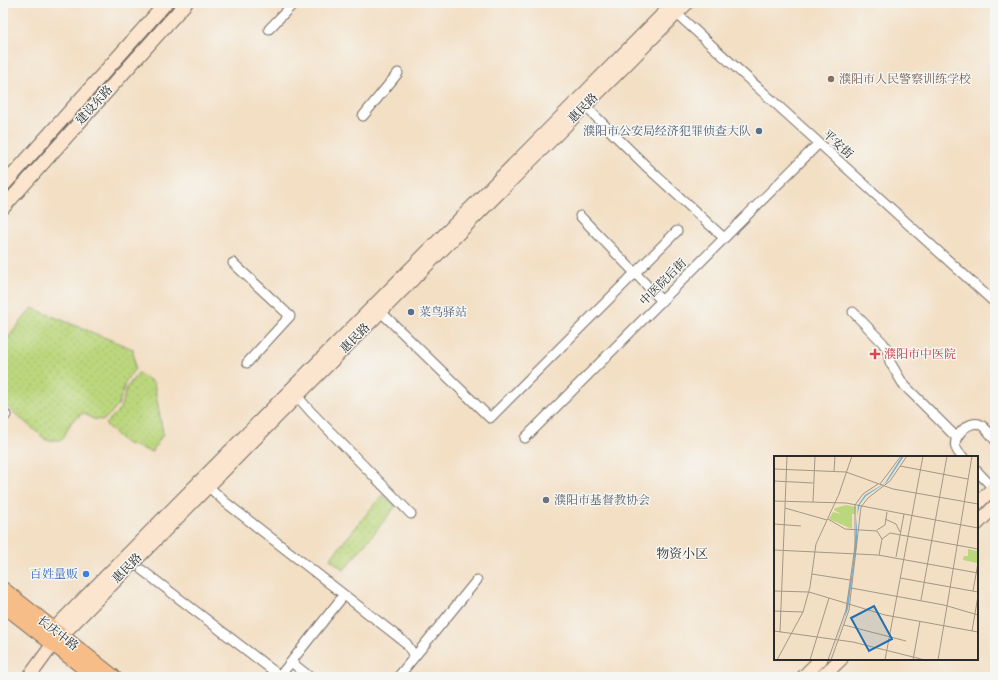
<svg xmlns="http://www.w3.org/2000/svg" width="998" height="680" font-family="'IM FELL Great Primer','Noto Serif SC',serif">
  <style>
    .grass { fill: url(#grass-dots); stroke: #738154 }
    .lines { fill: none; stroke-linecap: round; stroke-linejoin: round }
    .street-casing { stroke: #716a61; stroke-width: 11 }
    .secondary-casing { stroke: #716a61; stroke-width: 15 }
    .primary-casing { stroke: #716a61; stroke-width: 16 }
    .street { stroke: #fff; stroke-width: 9 }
    .secondary { stroke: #fce5cf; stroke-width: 13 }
    .primary { stroke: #f7bd88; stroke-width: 14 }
    .education-dot { fill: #8d6e63; stroke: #f6f6f2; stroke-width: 1.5 }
    .service-dot { fill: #5c6f8a; stroke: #f6f6f2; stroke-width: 1.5 }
    .health-dot { fill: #e0444e; stroke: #f6f6f2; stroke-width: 1.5 }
    .worship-dot { fill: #6b7280; stroke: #f6f6f2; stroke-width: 1.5 }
    .shop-dot { fill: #3f7fe0; stroke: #f6f6f2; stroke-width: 1.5 }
    .labels { text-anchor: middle; stroke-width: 3; stroke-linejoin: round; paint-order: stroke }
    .education-label { font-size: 12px; fill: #785e54; stroke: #f6f6f2; text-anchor: start }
    .street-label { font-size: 12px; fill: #2b2b2b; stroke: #f6f6f2 }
    .service-label { font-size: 12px; fill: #4e5e75; stroke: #f6f6f2; text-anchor: end }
    .health-label { font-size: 12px; fill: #be3a42; stroke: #f6f6f2; text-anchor: start }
    .worship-label { font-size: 12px; fill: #5b616d; stroke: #f6f6f2; text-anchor: start }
    .shop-label { font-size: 12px; fill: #366cbe; stroke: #f6f6f2; text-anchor: end }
    .neighbourhood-label { font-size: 13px; fill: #2b2b2b; stroke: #f6f6f2 }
    .inset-road { fill: none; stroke: #a39787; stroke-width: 1 }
    .view { fill: #1f6fb2; fill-opacity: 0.15; stroke: #1f6fb2; stroke-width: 2 }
    .inset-edge { fill: none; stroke: #2b2b2b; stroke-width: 2 }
  </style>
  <defs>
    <pattern id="grass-dots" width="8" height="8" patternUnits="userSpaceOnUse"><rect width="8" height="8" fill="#bbd77d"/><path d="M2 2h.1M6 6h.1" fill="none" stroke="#a1b96c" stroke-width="1.8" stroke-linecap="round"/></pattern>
  </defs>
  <rect width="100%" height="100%" fill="#f6f6f2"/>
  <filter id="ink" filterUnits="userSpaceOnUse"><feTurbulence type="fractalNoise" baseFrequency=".025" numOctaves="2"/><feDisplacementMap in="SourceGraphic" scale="8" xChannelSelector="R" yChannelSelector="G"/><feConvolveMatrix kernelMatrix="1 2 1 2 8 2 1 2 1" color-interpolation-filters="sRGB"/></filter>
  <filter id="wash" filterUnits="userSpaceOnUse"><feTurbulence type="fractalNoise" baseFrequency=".012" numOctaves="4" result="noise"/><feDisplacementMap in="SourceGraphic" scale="16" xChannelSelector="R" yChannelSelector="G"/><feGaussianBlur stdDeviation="0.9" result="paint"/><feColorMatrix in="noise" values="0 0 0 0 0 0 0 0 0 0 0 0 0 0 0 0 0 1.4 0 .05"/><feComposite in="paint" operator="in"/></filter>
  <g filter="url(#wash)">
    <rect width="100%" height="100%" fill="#f3dfc4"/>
    <!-- grass -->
    <path class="grass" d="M32,308L133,349L135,369L126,380L118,406L104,420L93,419L83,413L72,421L62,440H46L3,403V344Z
      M138,373L154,383L163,434L152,452L125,443L105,424L120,409L127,387Z
      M382,495L396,506L344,570L330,559Z"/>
  </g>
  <g filter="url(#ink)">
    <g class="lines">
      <!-- street casing -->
      <g class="street-casing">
        <path id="street" d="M665,3L995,303
          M269,29L294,3
          M585,106L648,168L724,238
          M363,116L398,73
          M580,216L662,301
          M233,263L290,316L247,363
          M381,312L490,418L677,231
          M853,312L883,343L887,349L890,362L903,384L956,437
          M297,396L311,412L411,514
          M3,419L6,415
          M525,438L819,143
          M963,457C961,455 958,453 957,450C950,439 968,420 979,424C985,426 991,435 995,440
          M977,471L993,488
          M208,486L225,502L406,643L413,654L412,659
          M142,570L280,676
          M291,662L310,677
          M279,677L344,595
          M398,677L477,580"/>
      </g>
      <!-- secondary casing -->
      <g class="secondary-casing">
        <path id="secondary" d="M3,186L166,3
          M3,208L186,3
          M977,504L995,486
          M977,524L995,506
          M46,637L238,443L674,3
          M29,677L53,644L297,396L687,3
          M803,677L821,659
          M822,677L841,659"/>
      </g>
      <!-- primary casing -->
      <g class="primary-casing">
        <path id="primary" d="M3,589L114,677
          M3,605L95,677"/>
      </g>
      <!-- street -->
      <use href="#street" class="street"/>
      <!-- secondary -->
      <use href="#secondary" class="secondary"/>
      <!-- primary -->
      <use href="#primary" class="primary"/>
    </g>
  </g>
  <!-- markers -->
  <circle class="education-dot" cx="831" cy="79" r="4"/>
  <g class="service-dot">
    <circle cx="759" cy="131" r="4"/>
    <circle cx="411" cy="312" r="4"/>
  </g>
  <path class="health-dot" d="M873 348h4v4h4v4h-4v4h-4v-4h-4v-4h4z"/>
  <circle class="worship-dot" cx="546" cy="500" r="4"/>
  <circle class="shop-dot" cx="86" cy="574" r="4"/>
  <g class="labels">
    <!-- education labels -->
    <g class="education-label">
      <text x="839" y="83">濮阳市人民警察训练学校</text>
    </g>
    <!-- street labels -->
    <g class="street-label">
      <text transform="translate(94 105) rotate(-48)" y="4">建设东路</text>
      <text transform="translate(583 108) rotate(-45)" y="4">惠民路</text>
      <text transform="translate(838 144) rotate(42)" y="4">平安街</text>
      <text transform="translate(663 282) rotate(-45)" y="4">中医院后街</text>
      <text transform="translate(355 338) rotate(-45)" y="4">惠民路</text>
      <text transform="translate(127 568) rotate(-45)" y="4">惠民路</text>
      <text transform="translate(58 633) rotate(38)" y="4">长庆中路</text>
    </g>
    <!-- service labels -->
    <g class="service-label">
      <text x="751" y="135">濮阳市公安局经济犯罪侦查大队</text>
      <text x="419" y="316" text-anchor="start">菜鸟驿站</text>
    </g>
    <!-- health labels -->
    <g class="health-label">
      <text x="884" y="358">濮阳市中医院</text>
    </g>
    <!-- worship labels -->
    <g class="worship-label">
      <text x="554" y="504">濮阳市基督教协会</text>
    </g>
    <!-- shop labels -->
    <g class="shop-label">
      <text x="78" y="578">百姓量贩</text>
    </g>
    <!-- neighbourhood labels -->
    <g class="neighbourhood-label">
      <text x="682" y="558">物资小区</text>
    </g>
  </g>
  <!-- overview -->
  <g transform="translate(774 456)">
    <rect width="204" height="204" fill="#f3dfc4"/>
    <path d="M72,49L82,51L81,58H78V73L55,63L59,56L67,58L60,54L61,52ZM194,93L203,95V107L189,104L190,100H194Z" fill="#bbd77d"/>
    <path d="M128,0H130L113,26L92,40L86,48L83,60V88L74,153L55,204L71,160L79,108L84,49L91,39L111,27Z" fill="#67b2e0"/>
    <path class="inset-road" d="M126,10L194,23M0,13L72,16L119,33L204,48M60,16L61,0M0,25L39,27M106,28L127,0M0,45L72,47L204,72M39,46L41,0M11,52L53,64M54,63L71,73L103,75M111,63L122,68L126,76M0,68L27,70M103,74L111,69L113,56M103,75L108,83L116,77M116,77L204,93M0,94L104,99L204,117M105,99L108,83M122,101L130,58M38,118L76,124M126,122L204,136M77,132L170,149L204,159M0,135L35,136L111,159L204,176M199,135L204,107M147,144L173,0M0,155L29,156M70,169L132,185M0,175L79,186L151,204M198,175L204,140M6,176L13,0M3,204L29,156L36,131L42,88L65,38L78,0M36,204L55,142M54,204L72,154L81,90V49L89,38L104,28M57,204L75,154L87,51L94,42L116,25L133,0M111,204L149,0M139,204L146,165M164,204L198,0"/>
    <path class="view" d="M100,150L118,183L95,195L77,162Z"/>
    <rect width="204" height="204" class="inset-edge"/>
  </g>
  <!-- margin -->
  <rect width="998" height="680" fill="none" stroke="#f6f6f2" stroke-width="16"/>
</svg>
